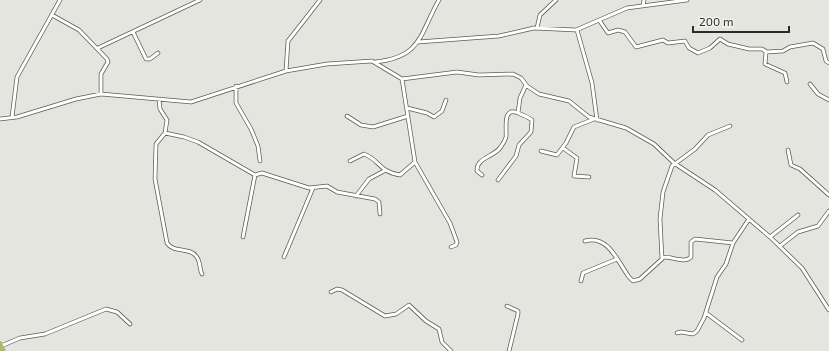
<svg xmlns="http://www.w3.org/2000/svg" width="829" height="351" font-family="'Exo 2',sans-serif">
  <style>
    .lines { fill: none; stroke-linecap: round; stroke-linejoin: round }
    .minor-casing { stroke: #5c5c57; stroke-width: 4.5 }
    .highway-casing { stroke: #c0c0bf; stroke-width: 6 }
    .minor { stroke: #fff; stroke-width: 3 }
    .highway { stroke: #b1b85f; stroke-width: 4.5 }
  </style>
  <rect width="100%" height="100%" fill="#e4e5de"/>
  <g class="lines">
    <!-- minor casing -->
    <g class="minor-casing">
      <path id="minor" d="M643,6L644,0
        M52,15L79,30L107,59L108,62L101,74V94
        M599,20L608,33L618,30L625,32L636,47L663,40L668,43L685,41L689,48L698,53L710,48L720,39L728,44L749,49H762L767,52L783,51L790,47L813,43L823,49L826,61L829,63
        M537,28L540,15L556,0
        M577,30L592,83L597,120
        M133,32L146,59H150L158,53
        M418,42L499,36L534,28L576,30L627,8L687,0
        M98,48L200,0
        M766,52L765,64L785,73L787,82
        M375,62C422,57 419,35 439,0
        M286,71L288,41L320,0
        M402,79L415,162L450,223L457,242L456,245L451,247
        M810,84L818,94L829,100
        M236,86V103L251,129L258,146L260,161
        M159,100L160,109L167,120L165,133L156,144L155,179L167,243C173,253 190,247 196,256C201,261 199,269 202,274
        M407,108L427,113L434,117L442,111L446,100
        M518,113L520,98L526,85
        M347,116L361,125L373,127L408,116
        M12,117L17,77L60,0
        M0,119L17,117L76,99L101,94L191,102L286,71L327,64L372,61L402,79L457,72L479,75L513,74L521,78L527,86L539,94L569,101L589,117L626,128L654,144L674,163L715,190L770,237L802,268L829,310
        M165,133L184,137L198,142L255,175L243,237
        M563,148L577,158L574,176L589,177
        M788,150L791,165L800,169L829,195
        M541,151L557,155L566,143L574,127L594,119
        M350,161L364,154C380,160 379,172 400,175L415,162
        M255,175L262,173L309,188L327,186L337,192L375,199L379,202L380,214
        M482,175L477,171C476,158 493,157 500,148C502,145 505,141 506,137C507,129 502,106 518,113C523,115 528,117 532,120L531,132L519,145L516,156L498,180
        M356,196L369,179L384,171
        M770,237L798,215
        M585,241C608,234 618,262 629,277L633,281L640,279L662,259L660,219L663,192L672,166L695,149L708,135L730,126
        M780,246L798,232L818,226L829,211
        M284,257L313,188
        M662,257C671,256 685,264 691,257V242L695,239L733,243
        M581,281L583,273L617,259
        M331,292L337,289L342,290L385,316L396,314L409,305L426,321L439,329L442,342L451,351
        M507,306L518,311V314L509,351
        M706,313L742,340
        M677,333L681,332L693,334L697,331L704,318L717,277L726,264L733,243L749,219
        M1,346L20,338L45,334L106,309L117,312L130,324"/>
    </g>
    <!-- highway casing -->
    <g class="highway-casing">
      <path id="highway" d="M0,344L3,351"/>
    </g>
    <!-- minor -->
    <use href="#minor" class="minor"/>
    <!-- highway -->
    <use href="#highway" class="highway"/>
  </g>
  <!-- scale -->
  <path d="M693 26v6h96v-6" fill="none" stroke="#2c2d2a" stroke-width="2"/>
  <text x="699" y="26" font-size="12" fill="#2c2d2a" stroke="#f1f2ec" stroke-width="3" paint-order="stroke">200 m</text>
</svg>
